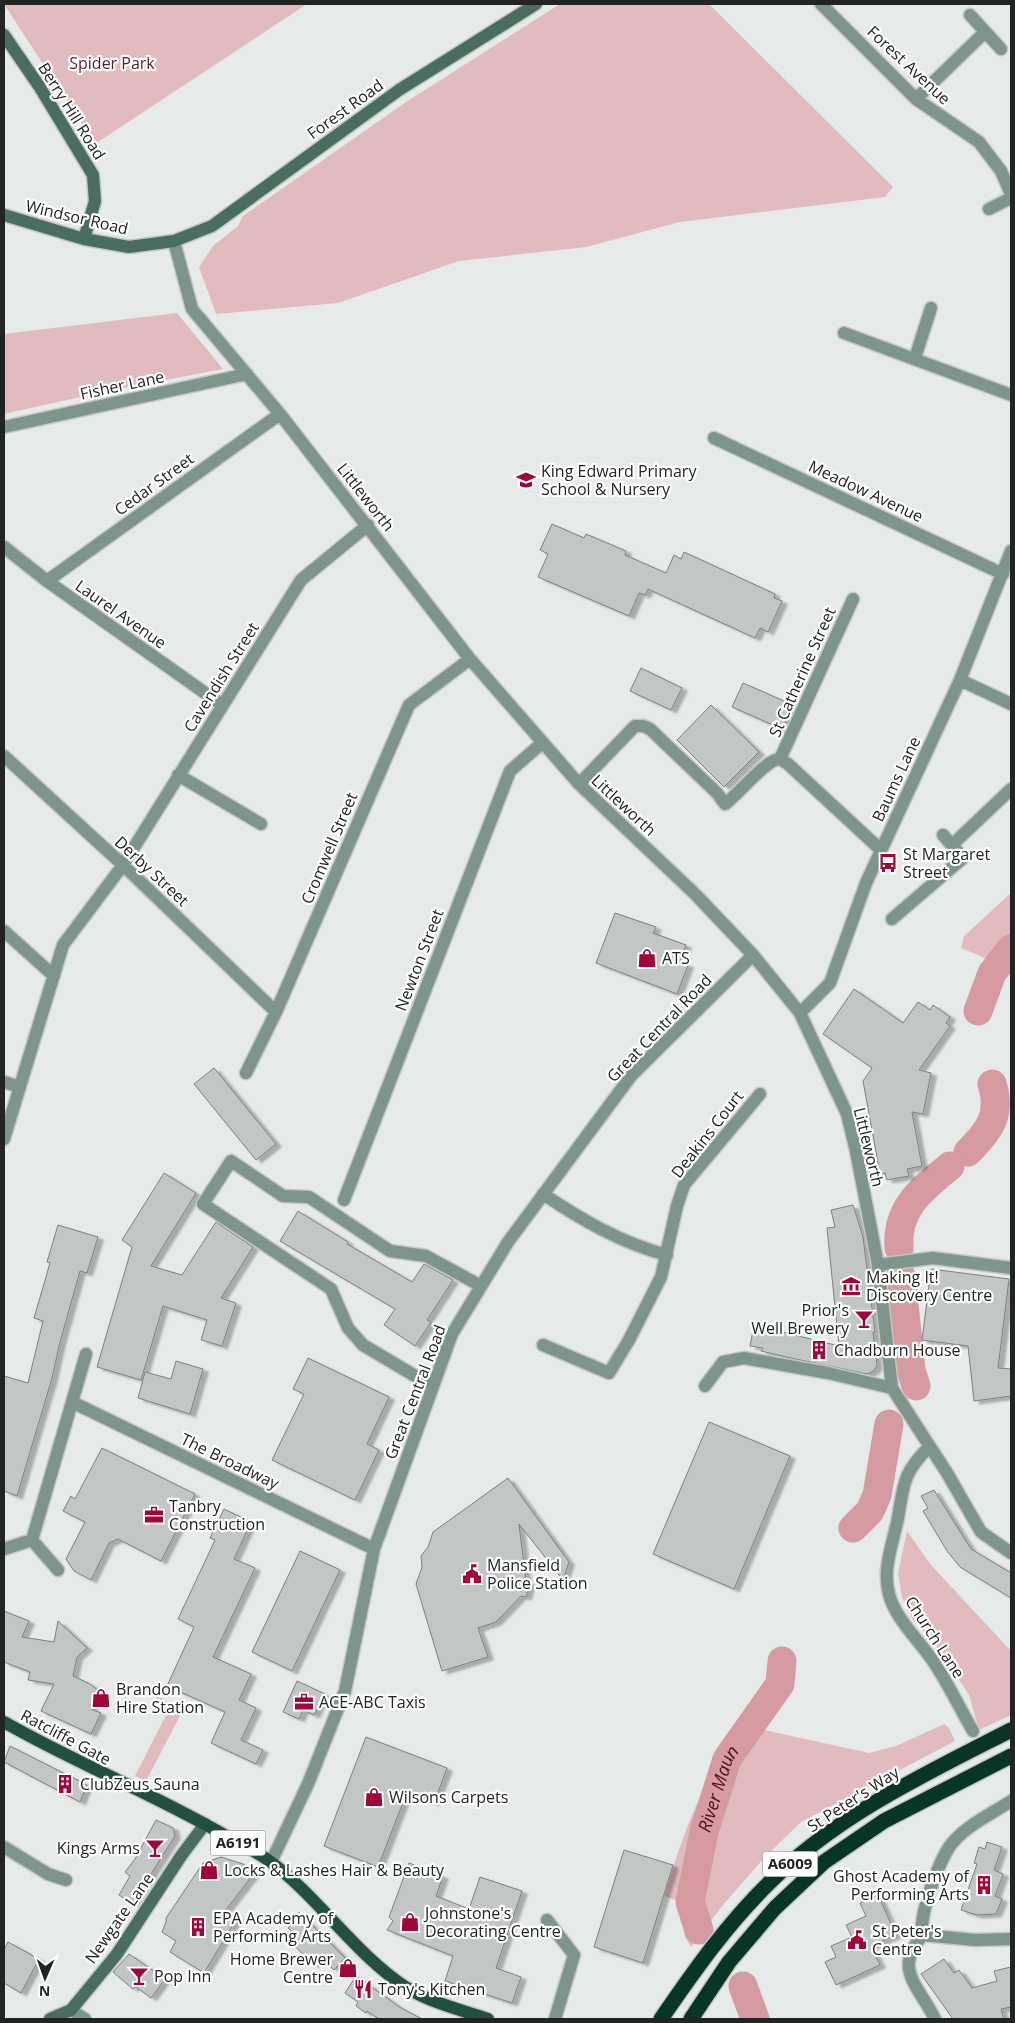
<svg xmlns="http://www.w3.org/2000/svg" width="1015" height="2023" font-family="'Open Sans',sans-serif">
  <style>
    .green { fill: #e2bbbe }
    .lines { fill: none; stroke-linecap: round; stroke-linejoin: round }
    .river { stroke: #d59ba1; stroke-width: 29 }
    .building { fill: #c2c7c4; stroke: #7c817f; filter: url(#shadow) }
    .street-casing { stroke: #c3c7c5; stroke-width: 15 }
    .secondary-casing { stroke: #c3c7c5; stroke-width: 15 }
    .primary-casing { stroke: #c3c7c5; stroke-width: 15 }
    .highway-casing { stroke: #c3c7c5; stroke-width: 18 }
    .street { stroke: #7d958b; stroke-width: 12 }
    .secondary { stroke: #496d5e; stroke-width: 12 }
    .primary { stroke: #21503f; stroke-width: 12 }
    .highway { stroke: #073627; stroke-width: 15 }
    .labels { text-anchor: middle; stroke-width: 4.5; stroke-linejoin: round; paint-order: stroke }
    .shield { fill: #fff; stroke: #646665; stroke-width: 1 }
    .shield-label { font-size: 15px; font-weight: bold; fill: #222423 }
    .park-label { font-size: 16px; fill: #5f1a29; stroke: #fff }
    .street-label { font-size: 16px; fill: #222423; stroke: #fff }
    .poi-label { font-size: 16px; fill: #222423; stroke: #fff; text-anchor: start }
    .water-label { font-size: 18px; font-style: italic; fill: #520d1e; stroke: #fff }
  </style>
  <defs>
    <filter id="shadow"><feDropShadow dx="5.5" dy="3" stdDeviation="1" flood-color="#0004"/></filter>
  </defs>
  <rect width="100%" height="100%" fill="#e6ebe9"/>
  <!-- green -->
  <path class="green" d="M4,4H307L95,144Z
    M560,4H709L893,187L885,197L680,222L586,247L459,261L338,303L216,314L199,267L213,246L238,226L243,216L406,102Z
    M177,313L223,369L103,392L4,414V334Z
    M1011,893V969L961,948L964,936Z
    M907,1531L931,1565L1011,1651V1715L979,1730L969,1695L942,1653L913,1620L902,1597L898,1573Z
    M157,1696L183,1710L146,1781L135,1776L167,1713L152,1705Z
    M944,1724L949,1728L955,1741L801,1822L764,1858L723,1905L691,1947L685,1937L678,1901L664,1896C682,1837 704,1775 741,1725L869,1753L896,1746Z"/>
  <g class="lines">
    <!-- river -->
    <g class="river">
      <path d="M978,1011L992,973L1011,949"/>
      <path d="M968,1152C989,1131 1002,1115 992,1084"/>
      <path d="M899,1248C896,1208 922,1189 950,1166"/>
      <path d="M901,1276L911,1370L916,1386"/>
      <path d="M853,1528L870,1511L877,1495L889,1424"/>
      <path id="s1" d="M699,1930L690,1902L704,1832L727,1759L780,1684L782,1661"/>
      <path d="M743,1986L755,2019"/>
    </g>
  </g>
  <!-- building -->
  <path class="building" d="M552,524L584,538L586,534L626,551L625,555L666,573L674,555L681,559L684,552L775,594L774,598L782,601L768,632L760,628L755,638L648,589L645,595L639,593L629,616L538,577L548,554L540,550Z
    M641,668L682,688L671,710L630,691Z
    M743,683L793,705L782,729L732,707Z
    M711,705L759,752L724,787L677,740Z
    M615,913L656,927L653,933L686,945L680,962L688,965L677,994L596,963Z
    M854,989L903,1023L918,1002L930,1010L933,1005L950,1017L946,1023L950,1026L919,1070L931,1073L923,1114L912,1112L922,1166L907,1169L909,1176L887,1180L885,1173L880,1174L863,1081L872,1068L823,1034Z
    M214,1068L276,1144L256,1160L194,1084Z
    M164,1173L196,1193L151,1266L182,1275L216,1222L253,1247L221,1298L236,1303L222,1346L201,1340L207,1320L163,1306L141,1380L97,1367L132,1247L122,1240Z
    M853,1205L863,1237L875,1332H873L877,1365L874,1371L867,1374L791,1358L761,1351L763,1348L750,1346L754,1325L839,1346L827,1228L835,1227L831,1210Z
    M298,1211L348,1242L347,1244L412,1282L424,1264L453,1280L427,1320L431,1322L415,1346L384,1325L395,1309L280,1241Z
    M58,1225L98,1237L87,1273L80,1271L60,1342L52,1378L17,1496L4,1491V1376L28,1383L43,1321L34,1318L50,1263L47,1262Z
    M931,1269L1009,1279L998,1368L1011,1369V1396L974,1401L968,1346L922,1340Z
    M308,1358L389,1397L367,1444L379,1450L355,1500L272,1460L304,1394L293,1389Z
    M176,1361L203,1369L190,1414L138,1398L145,1372L171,1379Z
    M709,1422L790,1456L734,1589L653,1554Z
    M102,1448L195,1494L161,1561L118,1539L109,1543L91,1580L74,1571L66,1559L85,1522L63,1511L71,1496L75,1499Z
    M508,1478L569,1562L563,1580L519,1524L526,1581L530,1582L526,1597L521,1596L496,1622L478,1628L488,1657L442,1671L416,1584L422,1567L421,1556L428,1547L433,1532Z
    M934,1490L971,1549L1011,1573V1598L960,1567L947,1551L923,1511L928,1508L921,1496Z
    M224,1509L251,1522L234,1559L255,1568L213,1657L251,1674L239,1700L256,1708L241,1740L263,1750L256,1764L211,1743L225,1712L167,1686L194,1627L178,1619L215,1540L210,1538Z
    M300,1551L340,1570L292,1671L252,1652Z
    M4,1611L29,1621L22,1637L54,1642L58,1621L87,1648L77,1657L73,1676L90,1684L99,1691L91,1709L101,1713L91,1734L41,1711L54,1684L28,1680L30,1672L4,1662Z
    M297,1681L325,1694L314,1715L303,1710L299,1719L283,1712Z
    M366,1737L447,1768L434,1803L407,1792L378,1867L324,1846Z
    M10,1746L87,1785L80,1802L4,1762Z
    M156,1820L173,1828L175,1836L132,1904L119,1895L130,1876L125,1872L135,1859Z
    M987,1842L1002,1847L994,1870L1003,1874L995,1896L1002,1899L996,1914L977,1915L961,1910L977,1864L974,1863L979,1847L985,1849Z
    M624,1850L673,1865L643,1963L594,1947Z
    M221,1857L243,1864L255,1872L225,1911L237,1918L204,1973L170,1952L176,1941L162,1932L166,1922V1918L203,1863Z
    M409,1863L443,1876L436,1896L469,1909L480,1877L522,1891L496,1968L521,1977L512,2003L445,1981L453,1956L387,1930L393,1921L389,1917Z
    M878,1895L896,1935L871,1946L880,1965L836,1985L825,1962L836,1957L831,1946L852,1937L846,1925L866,1916L860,1903Z
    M297,1913H300L345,1958L334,1970L321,1957L313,1965L288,1939L294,1934L288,1928L291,1925L288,1922Z
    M8,1942L39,1959L21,1993L4,1983V1950Z
    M129,1954L165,1979L151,1998L135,1986L133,1989L113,1972Z
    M944,1959L954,1973L959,1970L972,1988L997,1981L994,1971L1011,1967V2007L1001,2009L1004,2019H953L921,1974Z
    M356,1976L401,2008L422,2019H379L367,2011L366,2013L356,2006L358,2002L345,1993Z"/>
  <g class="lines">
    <!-- street casing -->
    <g class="street-casing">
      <path id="street" d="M821,4L916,99L979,142L1001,171L1011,194
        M970,15L1001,49
        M916,99L985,32
        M989,209L1011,198
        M174,241L192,309L280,414L470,659L579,784L696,895L753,955L800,1013L847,1114L856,1151L878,1265L892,1388L947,1473L981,1532L1011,1553
        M844,333L1011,395
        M915,358L931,308
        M4,427L247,374
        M714,438L1003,574
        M4,547L47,581L222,705
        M47,581L280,414
        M960,680L1011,704
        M4,756L123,865L276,1012
        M780,759L853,599
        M780,759L788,764L881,850
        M178,775L261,824
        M579,784L635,726H643L650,729L717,793L725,804C738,795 767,758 780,759
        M952,845L1011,789
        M892,919L963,858L943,835
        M4,931L54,976
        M800,1013L830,983L866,883L960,680L1011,551
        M246,1073L276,1012L409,705L470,659
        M4,1082L20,1087
        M4,1139L63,945L123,865L301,580L368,525
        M543,1194C582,1220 621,1243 667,1255
        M344,1200L510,771L542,743
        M878,1265L933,1258L1011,1268
        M543,1345L609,1373L629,1340L661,1277L677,1206L684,1185L760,1094
        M432,1386L363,1345L348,1328L331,1289L203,1204L231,1161L283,1196L309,1197L390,1251L426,1256L481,1286
        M705,1386L723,1362L744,1358L828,1373L892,1388
        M72,1402L374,1549
        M929,1447C903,1473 904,1483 898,1518C893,1543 882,1569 889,1594C895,1619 921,1642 935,1664C949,1685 960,1709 973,1731
        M32,1540L86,1354
        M4,1549L32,1540L58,1570
        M4,1847L48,1874L66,1880
        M271,1862L308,1784L345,1691L374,1549L452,1334L508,1242L631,1076L753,955
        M547,1920L574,1955L555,2019
        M923,1935C917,1918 941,1854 954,1841C969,1824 993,1813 1011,1801
        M923,1935C892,1969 919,1986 935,2019
        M923,1935L975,1940L1011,1939
        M71,2010L85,2019"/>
    </g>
    <!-- secondary casing -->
    <g class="secondary-casing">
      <path id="secondary" d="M4,35L39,86L93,175L95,201L84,239
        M4,215L84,239L129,247L174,241L212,226L399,90L536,4
        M50,2019L71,2010L117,1954L181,1856L205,1824"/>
    </g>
    <!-- primary casing -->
    <g class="primary-casing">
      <path id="primary" d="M4,1722C74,1762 149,1792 219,1832C236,1842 256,1851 271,1862C320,1899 357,1956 407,1988C432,2003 461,2010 488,2019"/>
    </g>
    <!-- highway casing -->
    <g class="highway-casing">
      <path id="highway" d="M661,2019C694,1971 727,1924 769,1883C837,1815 927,1773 1011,1730
        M691,2019L729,1962L775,1908L824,1862L884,1821L1011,1756"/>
    </g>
    <!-- street -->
    <use href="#street" class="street"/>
    <!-- secondary -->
    <use href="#secondary" class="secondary"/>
    <!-- primary -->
    <use href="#primary" class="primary"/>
    <!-- highway -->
    <use href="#highway" class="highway"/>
  </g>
  <!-- icons -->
  <defs>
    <g id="school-bare" transform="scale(1.5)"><path d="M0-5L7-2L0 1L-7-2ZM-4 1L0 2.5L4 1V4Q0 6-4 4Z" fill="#a2053b" stroke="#fff" stroke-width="2.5" paint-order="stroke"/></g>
    <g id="bus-bare" transform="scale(1.5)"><path d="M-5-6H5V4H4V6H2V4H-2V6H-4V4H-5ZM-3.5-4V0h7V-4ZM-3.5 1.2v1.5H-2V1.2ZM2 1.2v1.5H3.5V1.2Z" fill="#a2053b" stroke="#fff" stroke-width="2.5" paint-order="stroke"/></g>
    <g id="shop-bare" transform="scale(1.5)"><path d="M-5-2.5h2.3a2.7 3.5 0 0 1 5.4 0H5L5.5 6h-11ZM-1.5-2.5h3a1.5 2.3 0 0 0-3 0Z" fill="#a2053b" stroke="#fff" stroke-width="2.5" paint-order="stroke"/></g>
    <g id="museum-bare" transform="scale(1.5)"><path d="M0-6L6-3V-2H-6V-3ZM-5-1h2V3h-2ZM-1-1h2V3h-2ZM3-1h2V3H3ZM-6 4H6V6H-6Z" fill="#a2053b" stroke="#fff" stroke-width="2.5" paint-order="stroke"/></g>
    <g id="bar-bare" transform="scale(1.5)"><path d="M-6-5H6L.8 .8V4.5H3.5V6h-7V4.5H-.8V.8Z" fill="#a2053b" stroke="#fff" stroke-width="2.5" paint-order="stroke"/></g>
    <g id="building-bare" transform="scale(1.5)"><path d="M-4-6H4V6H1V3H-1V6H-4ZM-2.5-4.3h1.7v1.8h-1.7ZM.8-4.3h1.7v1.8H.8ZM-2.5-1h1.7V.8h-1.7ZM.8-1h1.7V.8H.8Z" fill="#a2053b" stroke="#fff" stroke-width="2.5" paint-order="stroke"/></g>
    <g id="office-bare" transform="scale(1.5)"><path d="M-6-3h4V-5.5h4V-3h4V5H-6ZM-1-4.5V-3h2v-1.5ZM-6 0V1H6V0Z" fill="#a2053b" stroke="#fff" stroke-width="2.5" paint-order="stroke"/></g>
    <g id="civic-bare" transform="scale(1.5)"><path d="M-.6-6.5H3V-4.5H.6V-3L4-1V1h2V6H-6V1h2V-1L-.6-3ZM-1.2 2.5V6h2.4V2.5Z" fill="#a2053b" stroke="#fff" stroke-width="2.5" paint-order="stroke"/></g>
    <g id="restaurant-bare" transform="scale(1.5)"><path d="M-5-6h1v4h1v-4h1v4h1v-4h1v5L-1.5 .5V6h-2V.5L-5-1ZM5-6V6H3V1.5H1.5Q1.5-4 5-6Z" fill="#a2053b" stroke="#fff" stroke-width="2.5" paint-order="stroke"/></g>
  </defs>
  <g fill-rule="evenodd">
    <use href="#school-bare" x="526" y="480"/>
    <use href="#bus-bare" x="888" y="863"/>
    <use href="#shop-bare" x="647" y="958"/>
    <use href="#museum-bare" x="851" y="1286"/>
    <use href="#bar-bare" x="864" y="1319"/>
    <use href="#building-bare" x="819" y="1350"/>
    <use href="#office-bare" x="154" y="1515"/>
    <use href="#civic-bare" x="472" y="1574"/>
    <use href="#shop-bare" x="101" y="1698"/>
    <use href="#office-bare" x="304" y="1702"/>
    <use href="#building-bare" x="65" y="1784"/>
    <use href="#shop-bare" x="374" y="1797"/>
    <use href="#bar-bare" x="155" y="1848"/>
    <use href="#shop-bare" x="209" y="1870"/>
    <use href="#building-bare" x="984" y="1885"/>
    <use href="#shop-bare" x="410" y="1922"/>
    <use href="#building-bare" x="198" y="1927"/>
    <use href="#civic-bare" x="857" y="1940"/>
    <use href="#shop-bare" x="348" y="1968"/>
    <use href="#bar-bare" x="139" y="1976"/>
    <use href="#restaurant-bare" x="363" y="1989"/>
  </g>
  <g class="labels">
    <!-- shield labels -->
    <g class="shield">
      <rect x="210.5" y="1830.5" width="55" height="25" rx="4"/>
      <rect x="762.5" y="1851.5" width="55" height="25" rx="4"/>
    </g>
    <g class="shield-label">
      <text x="238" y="1848">A6191</text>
      <text x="790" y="1869">A6009</text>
    </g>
    <!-- park labels -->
    <g class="park-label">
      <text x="112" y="69">Spider Park</text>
    </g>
    <!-- street labels -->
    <g class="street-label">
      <text transform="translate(909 65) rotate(43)" y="6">Forest Avenue</text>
      <text transform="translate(345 109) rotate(-36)" y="6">Forest Road</text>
      <text transform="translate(72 111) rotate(58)" y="6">Berry Hill Road</text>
      <text transform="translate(77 217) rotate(13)" y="6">Windsor Road</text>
      <text transform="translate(122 385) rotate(-12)" y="6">Fisher Lane</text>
      <text transform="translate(154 484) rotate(-36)" y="6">Cedar Street</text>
      <text transform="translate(866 491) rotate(25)" y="6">Meadow Avenue</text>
      <text transform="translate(366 497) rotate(52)" y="6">Littleworth</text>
      <text transform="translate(121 614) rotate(35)" y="6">Laurel Avenue</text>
      <text transform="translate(802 672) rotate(-66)" y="6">St Catherine Street</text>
      <text transform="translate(221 677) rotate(-58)" y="6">Cavendish Street</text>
      <text transform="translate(896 779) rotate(-65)" y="6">Baums Lane</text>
      <text transform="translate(624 805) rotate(43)" y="6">Littleworth</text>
      <text transform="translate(329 848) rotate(-67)" y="6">Cromwell Street</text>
      <text transform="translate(152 871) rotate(43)" y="6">Derby Street</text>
      <text transform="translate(419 960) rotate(-69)" y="6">Newton Street</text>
      <text transform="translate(659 1028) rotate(-46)" y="6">Great Central Road</text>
      <text transform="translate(707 1134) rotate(-52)" y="6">Deakins Court</text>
      <text transform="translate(869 1147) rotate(76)" y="6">Littleworth</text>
      <text transform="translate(415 1392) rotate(-69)" y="6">Great Central Road</text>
      <text transform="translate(230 1461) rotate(26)" y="6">The Broadway</text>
      <text transform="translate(935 1637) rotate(57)" y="6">Church Lane</text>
      <text transform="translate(66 1737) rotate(28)" y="6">Ratcliffe Gate</text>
      <text transform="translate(853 1799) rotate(-33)" y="6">St Peter's Way</text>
      <text transform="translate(119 1918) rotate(-55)" y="6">Newgate Lane</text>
    </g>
    <!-- poi labels -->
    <g class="poi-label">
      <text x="541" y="477">King Edward Primary<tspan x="541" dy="18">School &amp; Nursery</tspan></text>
      <text x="903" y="860">St Margaret<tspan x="903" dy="18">Street</tspan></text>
      <text x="662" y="964">ATS</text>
      <text x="866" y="1283">Making It!<tspan x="866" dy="18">Discovery Centre</tspan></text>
      <text x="849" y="1316" text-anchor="end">Prior's<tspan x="849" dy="18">Well Brewery</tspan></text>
      <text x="834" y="1356">Chadburn House</text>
      <text x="169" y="1512">Tanbry<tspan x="169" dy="18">Construction</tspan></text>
      <text x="487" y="1571">Mansfield<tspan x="487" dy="18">Police Station</tspan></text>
      <text x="116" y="1695">Brandon<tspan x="116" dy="18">Hire Station</tspan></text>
      <text x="319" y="1708">ACE-ABC Taxis</text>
      <text x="80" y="1790">ClubZeus Sauna</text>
      <text x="389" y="1803">Wilsons Carpets</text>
      <text x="140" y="1854" text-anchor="end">Kings Arms</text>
      <text x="224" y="1876">Locks &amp; Lashes Hair &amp; Beauty</text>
      <text x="969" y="1882" text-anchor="end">Ghost Academy of<tspan x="969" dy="18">Performing Arts</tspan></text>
      <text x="425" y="1919">Johnstone's<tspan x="425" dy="18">Decorating Centre</tspan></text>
      <text x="213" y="1924">EPA Academy of<tspan x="213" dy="18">Performing Arts</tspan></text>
      <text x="872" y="1937">St Peter's<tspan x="872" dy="18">Centre</tspan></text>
      <text x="333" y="1965" text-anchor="end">Home Brewer<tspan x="333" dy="18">Centre</tspan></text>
      <text x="154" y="1982">Pop Inn</text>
      <text x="378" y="1995">Tony's Kitchen</text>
    </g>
    <!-- water labels -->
    <g class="water-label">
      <text dy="6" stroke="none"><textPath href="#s1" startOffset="146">River Maun</textPath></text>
    </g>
  </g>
  <!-- border -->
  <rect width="1015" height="2023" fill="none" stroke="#222423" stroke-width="10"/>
  <!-- north arrow -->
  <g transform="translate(45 1978) rotate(182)" stroke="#ffffff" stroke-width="4" paint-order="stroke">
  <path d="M0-4L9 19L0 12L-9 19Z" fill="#222423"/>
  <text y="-8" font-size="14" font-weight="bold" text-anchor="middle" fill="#222423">N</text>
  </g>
</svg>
